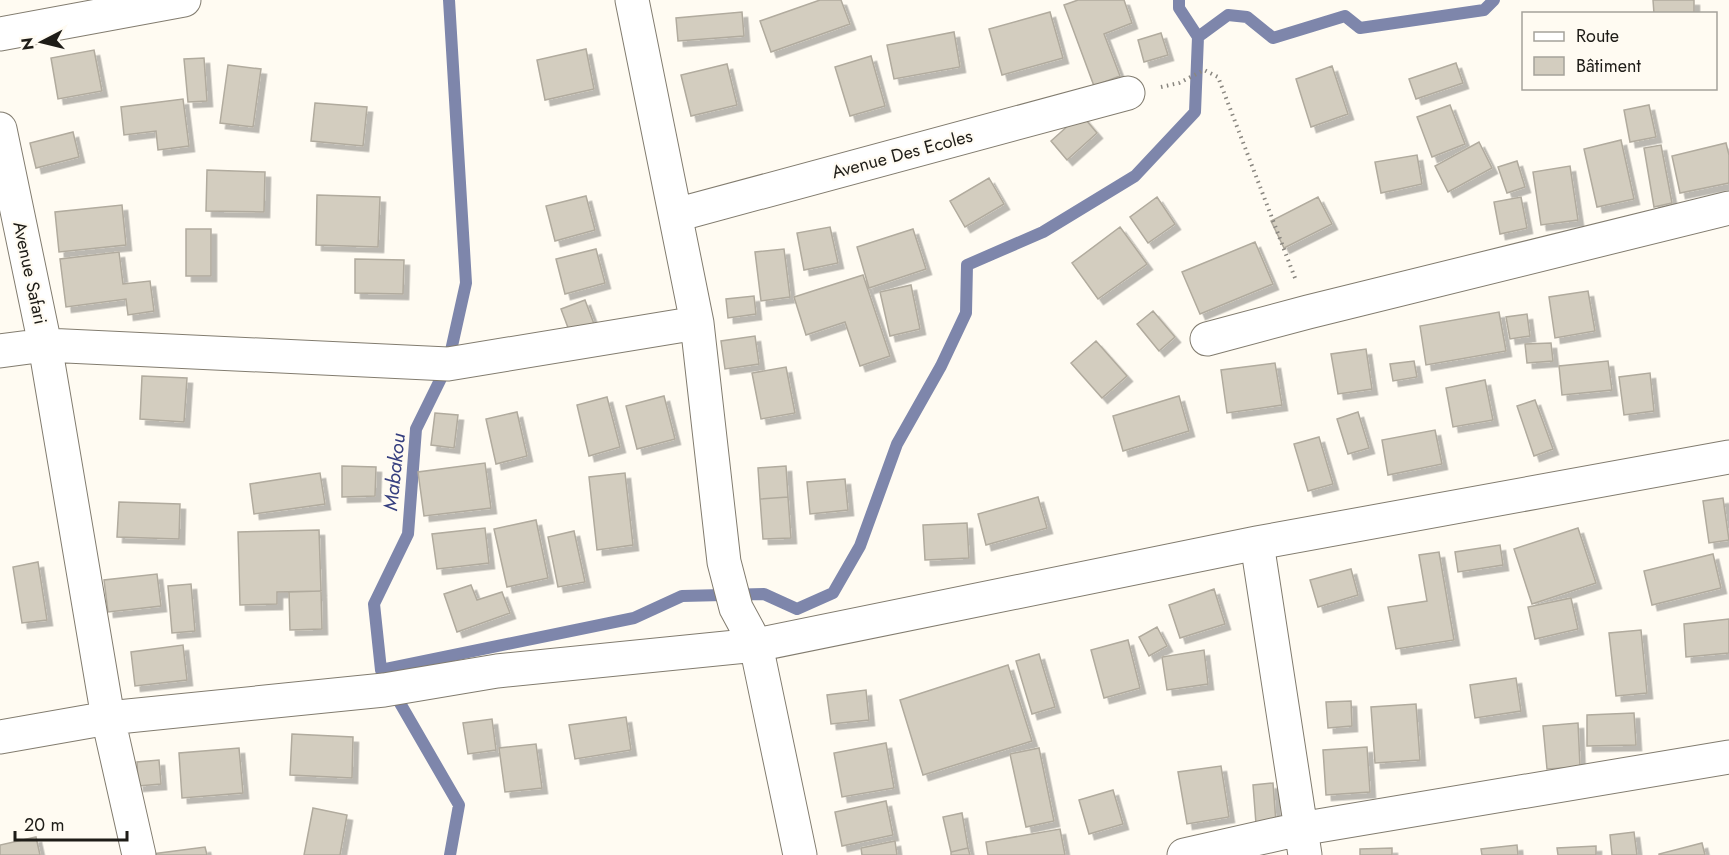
<svg xmlns="http://www.w3.org/2000/svg" width="1729" height="855" font-family="Jost,sans-serif">
  <style>
    .lines { fill: none; stroke-linecap: round; stroke-linejoin: round }
    .stream { stroke: #7e86ab; stroke-width: 12 }
    .building { fill: #d3cdbf; stroke: #b1ab9e; stroke-width: 1.5; filter: url(#shadow) }
    .minor-casing { stroke: #827c6f; stroke-width: 35 }
    .path { stroke: #8a8780; stroke-width: 4; stroke-dasharray: 1.5 4.5; stroke-linecap: butt }
    .minor { stroke: #fff; stroke-width: 33 }
    .labels { text-anchor: middle; stroke-width: 4.5; stroke-linejoin: round; paint-order: stroke }
    .street-label { font-size: 18px; fill: #1e1c17; stroke: #fffbf2 }
    .water-label { font-size: 20px; font-style: italic; fill: #353e7f; stroke: #fffbf2 }
  </style>
  <defs>
    <filter id="shadow"><feDropShadow dx="5.5" dy="5.5" stdDeviation="0" flood-color="#0004"/></filter>
  </defs>
  <rect width="100%" height="100%" fill="#fffbf2"/>
  <g class="lines">
    <!-- stream -->
    <path class="stream" d="M1198,37L1228,15L1247,17L1273,38L1345,16L1360,28L1484,10L1494,0
      M381,670L634,618L682,596L764,594L797,609L833,593L860,546L897,444L941,366L966,313L967,265L1043,232L1135,176L1195,112L1198,37L1179,8V0
      M384,676L381,670L374,604L408,534L416,429L448,364L466,283L449,0
      M393,691L459,805L450,855"/>
  </g>
  <!-- building -->
  <path class="building" d="M820,0H841L850,24L771,52L760,21Z
    M1078,0H1124L1132,23L1104,34L1120,76L1094,86L1064,5Z
    M1653,0H1694V14H1654Z
    M742,12L744,36L678,41L676,18Z
    M1050,12L1063,58L1002,75L989,29Z
    M954,32L960,67L894,79L887,45Z
    M1161,33L1168,55L1144,62L1138,40Z
    M586,49L594,89L545,100L537,60Z
    M94,50L102,91L58,99L51,58Z
    M871,56L885,106L850,116L835,67Z
    M204,58L207,101L188,102L184,59Z
    M1456,63L1463,83L1416,99L1409,79Z
    M727,64L737,105L691,116L681,75Z
    M228,65L261,69L253,127L220,123Z
    M1332,66L1348,114L1311,127L1296,79Z
    M183,99L189,146L158,150L156,131L124,135L121,107Z
    M315,103L367,107L363,146L311,141Z
    M1450,105L1465,144L1432,157L1417,117Z
    M1649,105L1656,137L1630,142L1624,110Z
    M1081,114L1097,133L1067,160L1051,141Z
    M73,132L79,157L36,168L30,143Z
    M1621,140L1634,199L1597,207L1584,149Z
    M1479,142L1492,168L1448,192L1435,166Z
    M1726,143L1729,155V183L1680,193L1672,156Z
    M1661,145L1672,203L1654,207L1644,148Z
    M1417,155L1422,184L1381,193L1375,162Z
    M1517,161L1525,187L1507,193L1498,167Z
    M1570,166L1578,220L1541,225L1533,172Z
    M207,170L265,172L264,212L206,211Z
    M989,178L1004,204L965,227L950,201Z
    M317,195L380,197L378,247L316,245Z
    M586,196L595,230L555,241L546,206Z
    M1157,197L1175,224L1148,243L1130,217Z
    M1318,197L1332,224L1284,248L1271,221Z
    M1521,197L1527,228L1500,234L1494,202Z
    M122,205L126,245L59,252L55,212Z
    M830,227L838,263L804,270L797,233Z
    M1120,227L1147,264L1098,299L1072,263Z
    M186,229H211V276H186Z
    M913,229L926,269L869,288L857,247Z
    M1255,242L1273,284L1200,314L1182,272Z
    M596,249L605,283L565,294L556,259Z
    M784,249L790,297L761,301L755,252Z
    M119,252L123,284L150,281L154,311L128,315L126,299L66,307L60,259Z
    M355,259L404,260L403,294L355,293Z
    M863,275L890,356L860,366L845,322L806,335L794,297Z
    M911,285L920,329L890,336L880,292Z
    M1588,291L1595,331L1555,338L1549,297Z
    M754,296L756,314L728,318L726,299Z
    M585,300L594,324L570,333L561,309Z
    M1153,311L1175,337L1159,351L1137,324Z
    M1499,312L1506,351L1426,365L1420,326Z
    M1527,314L1530,336L1510,339L1506,317Z
    M755,336L759,364L725,369L721,341Z
    M1096,341L1127,376L1102,398L1071,363Z
    M1551,343L1553,361L1527,363L1525,344Z
    M1366,349L1372,389L1338,394L1331,354Z
    M1414,361L1417,377L1393,381L1390,364Z
    M1608,361L1612,390L1562,395L1559,366Z
    M1275,363L1282,405L1227,413L1221,370Z
    M786,367L795,413L761,419L752,373Z
    M1650,373L1654,411L1624,415L1619,377Z
    M142,376L187,378L184,422L140,419Z
    M1485,380L1493,420L1453,427L1446,388Z
    M664,396L675,439L637,449L626,406Z
    M1179,396L1189,431L1123,451L1113,416Z
    M607,397L620,447L589,456L577,405Z
    M1535,400L1553,449L1534,456L1517,406Z
    M517,412L527,456L496,464L486,419Z
    M1358,412L1369,448L1348,454L1337,419Z
    M435,413L458,415L454,448L431,445Z
    M1435,430L1442,464L1388,475L1382,440Z
    M1319,437L1333,484L1308,491L1294,444Z
    M485,463L491,508L424,516L418,472Z
    M342,466L376,467L375,496L342,497Z
    M786,466L788,497L760,499L758,468Z
    M320,473L325,504L254,514L250,484Z
    M625,473L633,545L597,550L589,477Z
    M845,479L848,510L810,514L807,482Z
    M788,497L791,538L763,539L760,499Z
    M1038,497L1047,528L986,545L978,514Z
    M1723,498L1729,540L1709,543L1703,501Z
    M119,502L180,504L179,539L117,537Z
    M536,520L548,578L507,587L494,529Z
    M967,523L969,558L925,560L923,525Z
    M485,528L489,563L437,569L432,534Z
    M1578,528L1596,583L1532,604L1514,549Z
    M319,530L321,591L277,592V604L240,605L238,532Z
    M574,531L585,582L558,587L548,537Z
    M1500,545L1503,565L1458,572L1455,552Z
    M1439,552L1454,640L1396,649L1388,607L1427,601L1419,555Z
    M1713,554L1721,588L1652,605L1644,571Z
    M38,562L47,620L22,623L13,567Z
    M1351,569L1358,595L1318,607L1310,580Z
    M157,574L161,606L108,612L104,580Z
    M191,584L195,631L172,633L168,586Z
    M471,585L477,600L502,592L510,613L457,632L444,594Z
    M1214,589L1225,624L1180,638L1169,605Z
    M321,591L322,629L290,630L289,592Z
    M1571,598L1578,629L1535,639L1528,607Z
    M1729,619V653L1686,657L1684,624Z
    M1157,627L1167,646L1149,656L1139,637Z
    M1641,630L1647,693L1616,696L1609,633Z
    M1128,640L1140,688L1104,698L1091,650Z
    M183,645L187,680L135,686L131,652Z
    M1204,650L1208,684L1167,690L1162,657Z
    M1039,654L1055,707L1032,714L1016,661Z
    M1008,665L1032,741L923,775L900,700Z
    M1516,678L1521,711L1475,718L1470,685Z
    M866,690L869,720L831,724L827,695Z
    M1351,701L1352,726L1328,728L1326,702Z
    M1416,704L1420,760L1375,763L1371,707Z
    M1634,713L1636,745L1587,746V715Z
    M626,717L631,750L575,759L569,725Z
    M492,719L496,750L468,754L463,723Z
    M1578,723L1580,767L1547,769L1543,726Z
    M292,734L353,737L352,778L290,775Z
    M886,743L894,788L842,797L834,753Z
    M536,744L542,788L505,792L499,748Z
    M1367,747L1370,792L1326,795L1323,750Z
    M239,748L243,793L182,798L179,753Z
    M1039,748L1054,821L1026,827L1010,754Z
    M159,760L161,784L138,786L137,762Z
    M1221,766L1229,817L1187,824L1178,772Z
    M1273,783L1276,823L1256,824L1253,785Z
    M1113,790L1123,824L1089,834L1079,800Z
    M886,801L893,835L842,846L835,812Z
    M313,808L347,815L340,855H304Z
    M962,813L968,848L951,852L943,817Z
    M1060,829L1065,855H988L986,842Z
    M1634,832L1637,855H1612L1610,835Z
    M36,837L40,855H0V845Z
    M895,841L897,855H862L861,848Z
    M1702,843L1705,855H1659V854Z
    M1517,845L1518,855H1482L1481,849Z
    M1596,846V855H1558L1557,848Z
    M205,847L207,855H152V854Z
    M968,848L970,855H951V852Z
    M1392,848V855H1360V849Z"/>
  <g class="lines">
    <!-- minor casing -->
    <g class="minor-casing">
      <path id="minor" d="M632,0L697,323L724,562L736,608L756,645L800,855
        M0,34L184,0
        M0,129L45,345L108,718L139,855
        M676,215L1128,93
        M1207,339L1308,312L1729,208
        M0,351L45,345L448,364L697,323
        M1257,543L1305,855
        M0,737L108,718L384,690L497,671L756,645L1257,543L1729,457
        M1184,855L1300,829L1729,757"/>
    </g>
    <!-- path -->
    <path class="path" d="M1161,87L1179,83L1204,70L1218,77L1295,278"/>
    <!-- minor -->
    <use href="#minor" class="minor"/>
  </g>
  <g class="labels">
    <!-- street labels -->
    <g class="street-label">
      <text transform="translate(902 154) rotate(-15)" y="6">Avenue Des Ecoles</text>
      <text transform="translate(30 273) rotate(78)" y="6">Avenue Safari</text>
    </g>
    <!-- water labels -->
    <g class="water-label">
      <text transform="translate(394 472) rotate(-84)" y="7">Mabakou</text>
    </g>
  </g>
  <!-- legend -->
  <rect x="1522" y="12" width="195" height="78" fill="#fffbf2" stroke="#a5a29a" stroke-width="1.5"/>
  <rect x="1534" y="32" width="30" height="9" fill="#ffffff" stroke="#a5a29a" stroke-width="1.5"/>
  <text x="1576" y="42" font-size="18" fill="#1e1c17">Route</text>
  <rect x="1534" y="57" width="30" height="18" fill="#d3cdbf" stroke="#a5a29a" stroke-width="1.5"/>
  <text x="1576" y="72" font-size="18" fill="#1e1c17">Bâtiment</text>
  <!-- north arrow -->
  <g transform="translate(42 42) rotate(263)" stroke="#fffbf2" stroke-width="4.5" paint-order="stroke">
  <path d="M0-4.5L10 22L0 15L-10 22Z" fill="#1e1c17"/>
  <text y="-9" font-size="16" font-weight="bold" text-anchor="middle" fill="#1e1c17">N</text>
  </g>
  <!-- scale -->
  <path d="M15 831v9h112v-9" fill="none" stroke="#1e1c17" stroke-width="3"/>
  <text x="24" y="831" font-size="18" fill="#1e1c17" stroke="#fffbf2" stroke-width="4.5" paint-order="stroke">20 m</text>
</svg>
